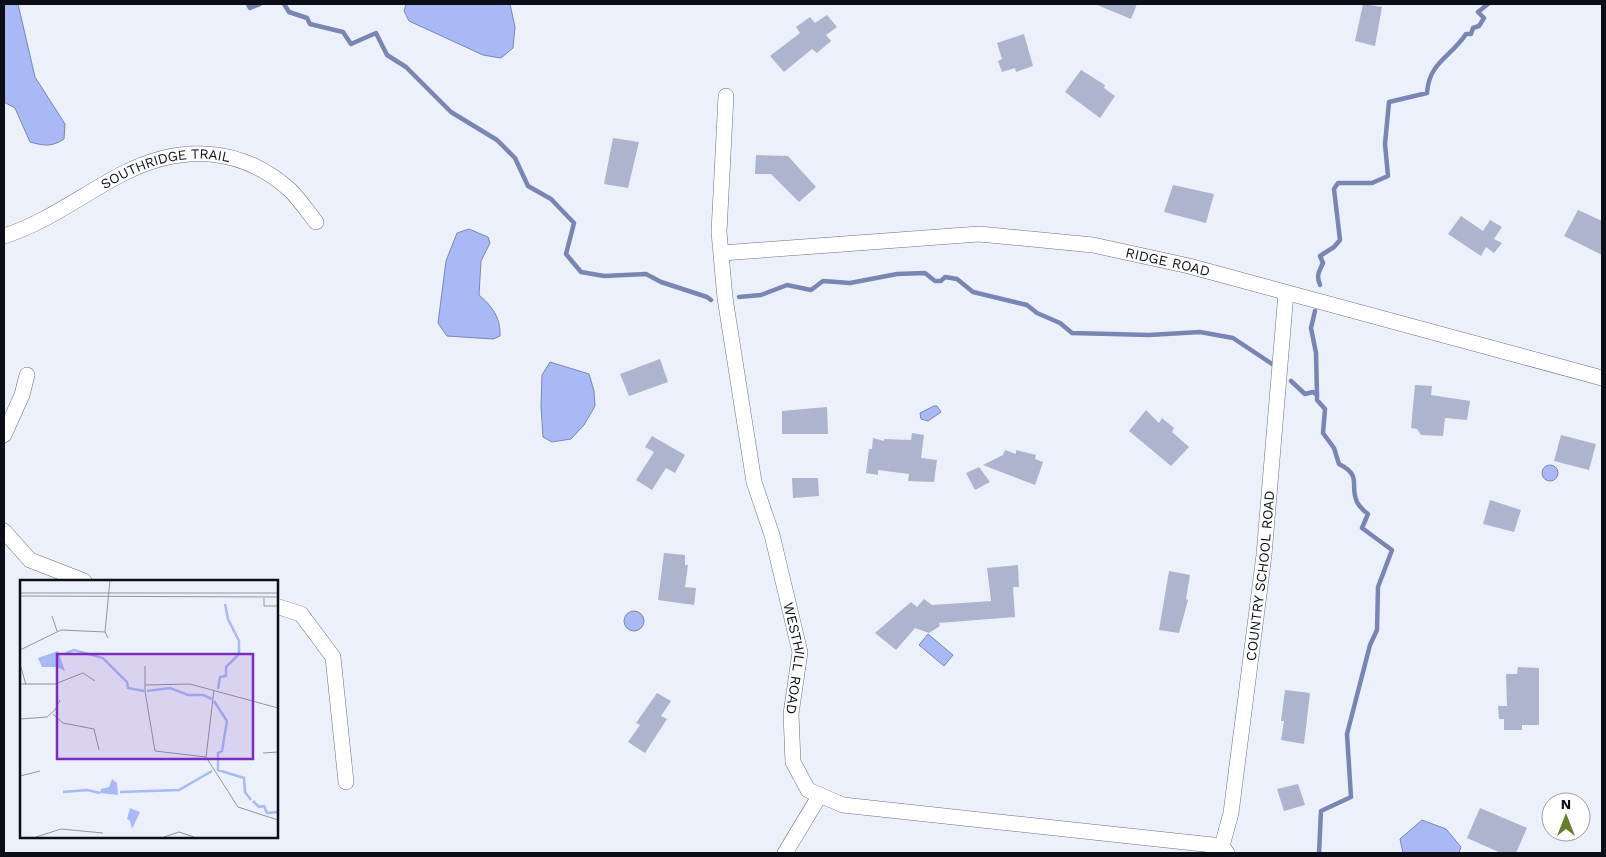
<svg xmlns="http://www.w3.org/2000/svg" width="1606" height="857" font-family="'Work Sans',sans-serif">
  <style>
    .water { fill: #a8b9f6; stroke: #7986b3 }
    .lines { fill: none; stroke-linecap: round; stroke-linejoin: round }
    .stream { stroke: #7986b3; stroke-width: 4.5 }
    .building { fill: #adb4cd }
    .minor-casing { stroke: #697086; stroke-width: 16 }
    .minor { stroke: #fff; stroke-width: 15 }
    .labels { text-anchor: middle; stroke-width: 4; stroke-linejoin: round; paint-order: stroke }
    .street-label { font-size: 14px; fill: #0b0e16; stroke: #fff }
    .inset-river { fill: none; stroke: #a8b9f6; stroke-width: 2.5 }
    .inset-road { fill: none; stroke: #92969f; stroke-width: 1 }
    .view { fill: #7b2cbf; fill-opacity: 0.15; stroke: #7b2cbf; stroke-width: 2.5 }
    .inset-edge { fill: none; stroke: #0b0e16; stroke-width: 2.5 }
  </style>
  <rect width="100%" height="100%" fill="#ecf0fa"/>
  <!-- water -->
  <path class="water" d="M4,4H18L35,77L65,124L64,139C52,147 44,146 30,142L15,108L4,102Z
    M406,4H510L515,27L513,48L501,58L483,55L409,21L404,11Z
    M469,229L488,237L490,243L481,261L479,295C492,306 501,318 500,336L493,339L447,336L438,323L446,261L457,233Z
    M550,362L589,374L594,391L595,406L584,425L571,439L552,442L543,437L541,406L542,375Z
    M934,406H937L941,412L928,421L921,419L920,413Z
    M1542 473a8 8 0 1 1 16 0a8 8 0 1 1-16 0Z
    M624 621a10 10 0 1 1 20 0a10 10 0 1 1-20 0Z
    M928,634L953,655L944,666L919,645Z
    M1422,820L1446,829L1461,847L1459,853H1403L1400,839Z"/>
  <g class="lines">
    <!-- stream -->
    <path class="stream" d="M248,4L250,8L260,4
      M284,4L289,12L307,18L310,24L343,32L351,44L376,33L387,55L406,67L451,112L497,140L515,158L528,186L551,199L574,223L566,254L581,272L604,276L646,274L661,282L707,297L711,300
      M1320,285C1316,275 1319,272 1323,263L1320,256L1334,247L1340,240L1334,189L1338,183H1372L1388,176L1385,144L1389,102L1427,93C1429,62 1451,57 1466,34H1471L1473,28L1479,26L1484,18L1478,12L1488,4
      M739,297L761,295L787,285L811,290L823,281L850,283L897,274L925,273L935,281H941L945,277L957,279L973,292L1027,305L1037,313L1060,323L1072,333L1149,335L1200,332L1233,338L1272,364
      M1315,311L1311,328L1316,353L1317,395
      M1291,381L1305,394L1313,392L1317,395V400L1325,409L1323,433L1334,448L1339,464C1363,476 1349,485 1357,502C1359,506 1364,511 1368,514L1362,528L1392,550L1378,587L1377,630L1370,645L1347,734L1351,797L1321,811L1319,853"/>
  </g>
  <!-- building -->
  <path class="building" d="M1095,4H1137L1131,19Z
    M1363,4L1382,7L1375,46L1355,41Z
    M827,15L837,27L826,35L831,41L817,53L812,49L784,72L770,56L800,33L796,27L810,17L815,23Z
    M1024,34L1033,66L1016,72L1015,68L1002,72L998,61L1002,59L997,43Z
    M1081,70L1105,85L1104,88L1115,96L1100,118L1065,92Z
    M613,138L639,142L628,188L604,184Z
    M756,155L788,156L816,187L799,202L771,174H755Z
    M1173,185L1214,194L1206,223L1164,212Z
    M1578,210L1602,221V255L1564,236Z
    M1461,216L1483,231L1490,220L1502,227L1494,239L1502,243L1494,253L1486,247L1481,256L1448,234Z
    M660,359L668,382L629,396L620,374Z
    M1415,385L1432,386L1431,395L1470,401L1467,420L1445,418L1443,436L1421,435L1417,429L1411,428Z
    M827,407L828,434H782V411Z
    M1146,410L1159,423L1162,418L1174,428L1172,432L1189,447L1171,466L1129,431Z
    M912,433L924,435L921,458L937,460L934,482L908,481L909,474L878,470V475L866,473L869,449H872L873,438L884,441V439L911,440Z
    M1561,435L1596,444L1589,470L1554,461Z
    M652,436L685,455L675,473L666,468L652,490L636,480L654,452L645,447Z
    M1005,450L1016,454V450L1036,455L1035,459L1043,462L1035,485L983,465L1003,455Z
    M979,467L990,482L975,490L966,473Z
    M792,478H818L819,496L793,498Z
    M1490,500L1521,510L1514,532L1483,524Z
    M664,553L685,555V565H688L685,587L696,588L694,605L658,600Z
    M1018,565L1019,587H1013L1015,617L939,623L940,626L929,633L915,628L896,650L875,633L911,602L917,607L924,599L932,605L991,601L987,568Z
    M1169,571L1190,575L1186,599L1188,600L1179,633L1159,630Z
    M1518,667L1539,668V725H1522V730H1504V719H1499L1498,706H1507L1506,674H1517Z
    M1285,690L1310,693L1304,744L1281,740L1284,721H1281Z
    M657,693L671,701L661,716L667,719L645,753L628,742L640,725L636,723Z
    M1298,784L1305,805L1284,811L1277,789Z
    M1480,808L1527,828L1516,853H1501L1467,838Z"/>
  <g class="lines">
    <!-- minor casing -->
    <g class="minor-casing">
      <g id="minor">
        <path id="s1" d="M726,96L719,232L725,298L754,482L772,535L800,652L791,714L793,762L808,790L843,805L1222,846"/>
        <path id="s2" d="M4,236C48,222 83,194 124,173C181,144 241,146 290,190C299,199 308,212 316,222"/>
        <path id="s3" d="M722,253L979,234L1093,245L1189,266L1602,378"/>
        <path d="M4,435L22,395L27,375"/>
        <path d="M4,531L30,560L84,581"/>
        <path d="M276,606L301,614L333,657L346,782"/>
        <path d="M785,853L820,795"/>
        <path id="s4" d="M1227,853L1222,846L1231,813L1264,555L1286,293"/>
      </g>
    </g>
    <!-- minor -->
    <use href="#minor" class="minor"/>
  </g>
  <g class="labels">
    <!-- street labels -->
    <g class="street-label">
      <text dy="5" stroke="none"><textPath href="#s2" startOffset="178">SOUTHRIDGE TRAIL</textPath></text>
      <text dy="5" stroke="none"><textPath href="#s3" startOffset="449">RIDGE ROAD</textPath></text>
      <text dy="5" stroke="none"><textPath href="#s4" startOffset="282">COUNTRY SCHOOL ROAD</textPath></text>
      <text dy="5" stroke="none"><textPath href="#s1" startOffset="571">WESTHILL ROAD</textPath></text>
    </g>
  </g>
  <!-- overview -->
  <g transform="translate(20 580)">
    <rect width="258" height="258" fill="#ecf0fa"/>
    <path d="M38,71L45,91L37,87H22L18,78ZM92,199L97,203L98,215L80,213L81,209L89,207ZM110,228L120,232L112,249L110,241L107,239Z" fill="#a8b9f6"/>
    <path class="inset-river" d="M46,73L54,70L83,78L107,102L108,108L124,111M198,109L200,97L206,96V87L219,74V61L208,39L205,24M127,111L150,108L168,115H183L192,119M194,121L207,141L202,171L198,173V190L224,198L225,212L231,220M43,212L67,210L80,213M100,212L159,210L192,191M233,221L239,227L244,226L247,233L258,232"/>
    <path class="inset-road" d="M0,13H258M0,16L258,17M244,18V26H258M32,36L37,51M88,58L85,52L90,0M0,70L41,50L85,52M0,84L6,105M125,86V111L135,171L186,177M0,104H35L63,93L75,101M125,105L170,104L258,128M194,110L186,177L218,227L258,240M33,134L43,143L74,149L79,170M0,139L27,137L35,130L40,120M243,173L258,172M0,196L20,191M16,257L41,249L83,253M144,257L159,252L174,257"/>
    <path class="view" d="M37,74H233V179H37Z"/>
    <rect width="258" height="258" class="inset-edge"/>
  </g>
  <!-- border -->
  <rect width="1606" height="857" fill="none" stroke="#0b0e16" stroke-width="10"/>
  <!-- north arrow -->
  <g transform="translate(1566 817)"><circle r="24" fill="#ffffff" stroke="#9d9fa2"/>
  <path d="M0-4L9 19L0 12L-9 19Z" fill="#687c2c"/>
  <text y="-8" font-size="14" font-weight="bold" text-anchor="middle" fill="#0b0e16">N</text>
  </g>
</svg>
